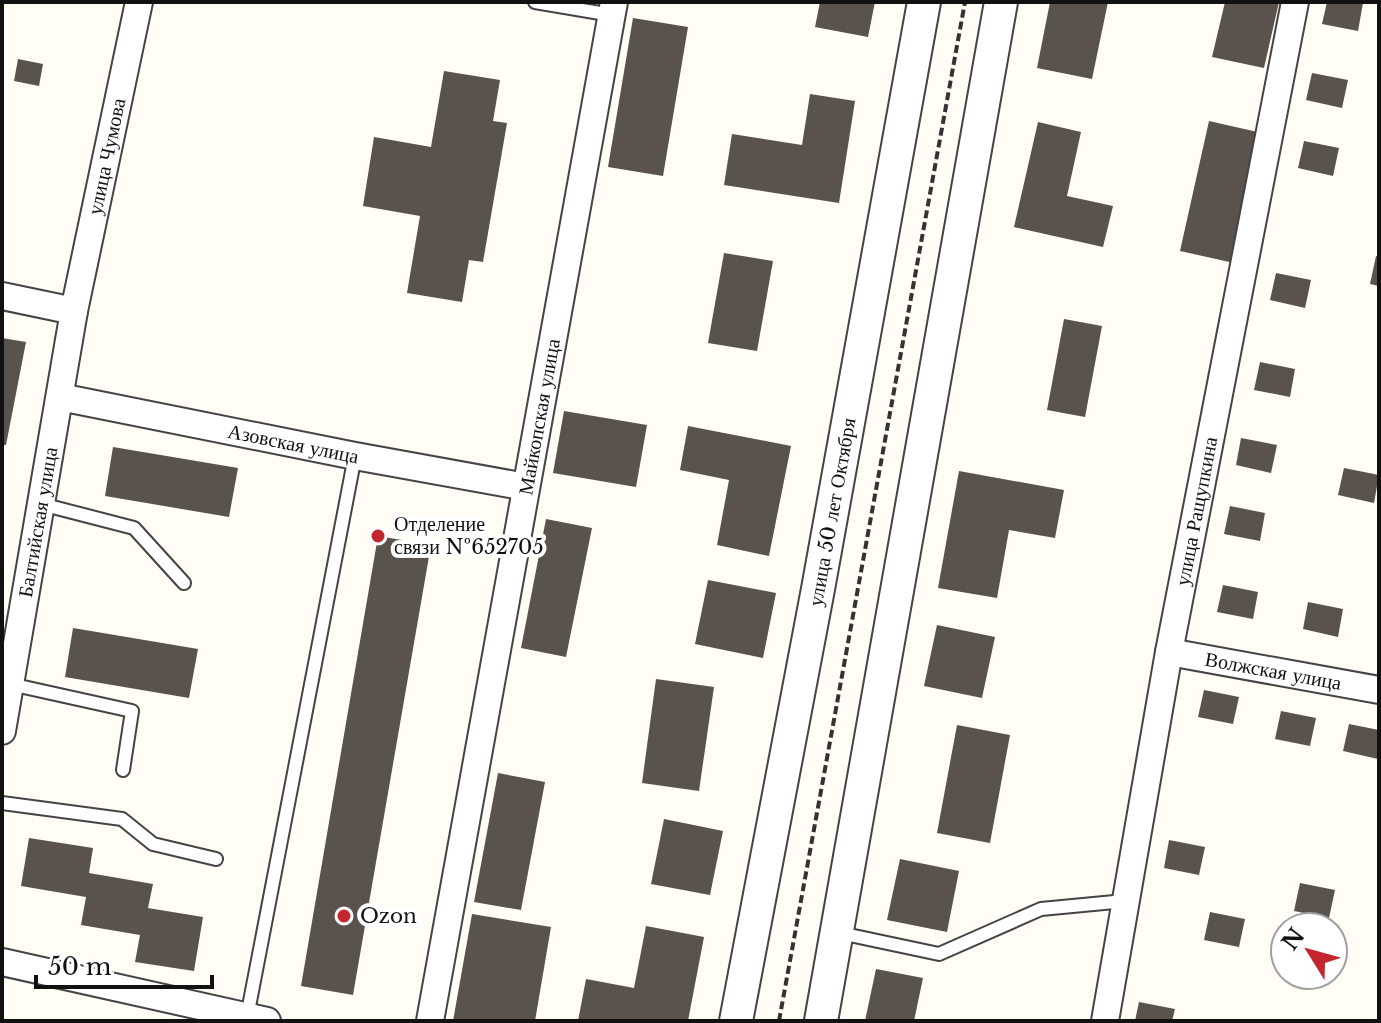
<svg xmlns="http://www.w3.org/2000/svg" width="1381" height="1023" font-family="'Libre Baskerville',serif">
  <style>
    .building { fill: #5a524d }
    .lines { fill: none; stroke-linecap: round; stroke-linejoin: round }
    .service-casing { stroke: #444; stroke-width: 16 }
    .minor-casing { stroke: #444; stroke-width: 30 }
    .tertiary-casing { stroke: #444; stroke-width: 36 }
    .path { stroke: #333; stroke-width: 4; stroke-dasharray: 8 4; stroke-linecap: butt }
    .service { stroke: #fff; stroke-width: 12 }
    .minor { stroke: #fff; stroke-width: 26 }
    .tertiary { stroke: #fff; stroke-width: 32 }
    .poi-dot { fill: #c4262e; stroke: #fff; stroke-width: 3 }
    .labels { text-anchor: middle; stroke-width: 8; stroke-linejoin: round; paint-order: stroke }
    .street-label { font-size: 20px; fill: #111; stroke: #fff }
    .poi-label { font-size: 20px; fill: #111; stroke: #fff; text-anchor: start }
  </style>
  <rect width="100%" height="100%" fill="#fffdf5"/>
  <!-- building -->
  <path class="building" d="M820,2H875L868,37L815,27Z
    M1050,2H1108L1092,79L1037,68Z
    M1225,2H1279L1264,68L1212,57Z
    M1327,2L1363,3L1358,31L1322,24Z
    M633,18L688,27L663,176L608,167Z
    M18,59L43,64L39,86L14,81Z
    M444,71L500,80L493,121L507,123L483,262L469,260L462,302L407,293L420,216L363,206L374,137L431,147Z
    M1312,73L1348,80L1342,108L1306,100Z
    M810,94L855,101L839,203L724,185L732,134L802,145Z
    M1209,121L1262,133L1234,263L1180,251Z
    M1038,122L1081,132L1067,196L1113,206L1103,247L1014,227Z
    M1304,141L1339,148L1333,176L1298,168Z
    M724,253L773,261L757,351L708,343Z
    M1376,256L1379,257V286L1370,284Z
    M1276,273L1311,280L1305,308L1270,300Z
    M1064,319L1102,326L1085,417L1047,410Z
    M2,338L26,342L6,445H2Z
    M1260,362L1295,369L1290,397L1254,390Z
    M564,411L647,425L636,487L553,473Z
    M688,426L791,446L769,556L717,545L729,480L680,470Z
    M1241,438L1277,445L1271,473L1236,465Z
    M113,447L238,468L229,517L105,496Z
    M1344,468L1379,475L1374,503L1338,495Z
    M959,471L1064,490L1055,538L1009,530L997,598L938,588Z
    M1230,506L1265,513L1260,541L1224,534Z
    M546,519L592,528L566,657L521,648Z
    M378,536L431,545L353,995L301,986Z
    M708,580L776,593L763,658L695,644Z
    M1223,585L1258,592L1253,619L1217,612Z
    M1308,602L1343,609L1338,637L1303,629Z
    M937,625L995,637L982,698L924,686Z
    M73,628L198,649L189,698L65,677Z
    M656,679L714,687L699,791L642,783Z
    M1204,690L1239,697L1233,724L1198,717Z
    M1281,711L1316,718L1310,746L1275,739Z
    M1349,724L1379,730L1378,759L1343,751Z
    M957,725L1010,735L990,843L937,833Z
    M498,773L545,782L521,910L474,902Z
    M664,819L723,831L710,895L651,884Z
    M29,838L93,848L89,873L153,884L148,908L203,917L194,971L135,962L140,935L81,925L86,897L21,886Z
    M1169,840L1205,847L1199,875L1164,868Z
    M900,859L959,871L947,932L887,920Z
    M1300,883L1335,890L1329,918L1294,911Z
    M1210,912L1245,919L1239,947L1204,940Z
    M472,914L551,927L535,1021H453Z
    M646,926L704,937L688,1021H578L586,979L634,988Z
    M876,969L923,978L914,1021H865Z
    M1139,1002L1175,1009L1172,1021H1135Z"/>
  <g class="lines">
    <!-- service casing -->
    <g class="service-casing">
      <path id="service" d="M535,2L612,15
        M41,504L134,528L184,583
        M10,684L132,711L123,770
        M2,803L122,819L153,844L216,859
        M840,933L939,954L1041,909L1125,901
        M247,1017L355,456"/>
    </g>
    <!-- minor casing -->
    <g class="minor-casing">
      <g id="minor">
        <path d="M2,296L74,311"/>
        <path id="s1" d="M60,397L355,456L526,487"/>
        <path id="s2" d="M1169,652L1379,690"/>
        <path id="s3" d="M2,731L74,311L139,2"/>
        <path d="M2,962L267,1021"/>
        <path id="s4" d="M430,1021L614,2"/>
        <path id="s5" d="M1105,1021L1169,652L1295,2"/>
      </g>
    </g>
    <!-- tertiary casing -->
    <g class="tertiary-casing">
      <g id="tertiary">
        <path id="s6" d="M736,1021L818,589L924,2"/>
        <path d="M821,1021L1001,2"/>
      </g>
    </g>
    <!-- path -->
    <path class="path" d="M779,1021L965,2"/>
    <!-- service -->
    <use href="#service" class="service"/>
    <!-- minor -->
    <use href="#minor" class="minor"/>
    <!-- tertiary -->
    <use href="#tertiary" class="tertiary"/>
  </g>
  <!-- markers -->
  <g class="poi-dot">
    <circle cx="378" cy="536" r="8"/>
    <circle cx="344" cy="916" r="8"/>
  </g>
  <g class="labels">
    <!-- street labels -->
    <g class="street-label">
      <text dy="7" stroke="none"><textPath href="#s3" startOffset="584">улица Чумова</textPath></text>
      <text dy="7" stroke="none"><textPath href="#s4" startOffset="614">Майкопская улица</textPath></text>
      <text dy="7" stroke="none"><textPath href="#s1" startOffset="238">Азовская улица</textPath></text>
      <text dy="7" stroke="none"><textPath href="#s5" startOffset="518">улица Ращупкина</textPath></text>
      <text dy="7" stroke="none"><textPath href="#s6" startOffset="518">улица 50 лет Октября</textPath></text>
      <text dy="7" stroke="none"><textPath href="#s3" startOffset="212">Балтийская улица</textPath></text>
      <text dy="7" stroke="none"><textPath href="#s2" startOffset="106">Волжская улица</textPath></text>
    </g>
    <!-- poi labels -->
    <g class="poi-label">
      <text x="394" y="531">Отделение<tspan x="394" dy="23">связи №652705</tspan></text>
      <text x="360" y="923">Ozon</text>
    </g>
  </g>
  <!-- border -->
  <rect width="1381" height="1023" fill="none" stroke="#111111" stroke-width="8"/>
  <!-- north arrow -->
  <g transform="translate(1309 951) rotate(307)"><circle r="38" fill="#ffffff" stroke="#a0a0a0" stroke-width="2"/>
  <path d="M0-6L14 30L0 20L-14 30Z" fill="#c4262e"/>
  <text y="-12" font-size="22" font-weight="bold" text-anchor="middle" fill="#111111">N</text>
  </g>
  <!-- scale -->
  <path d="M36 975v12h176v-12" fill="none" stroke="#111111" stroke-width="4"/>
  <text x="48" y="975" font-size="24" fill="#111111" stroke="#ffffff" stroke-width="6" paint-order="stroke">50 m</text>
</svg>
